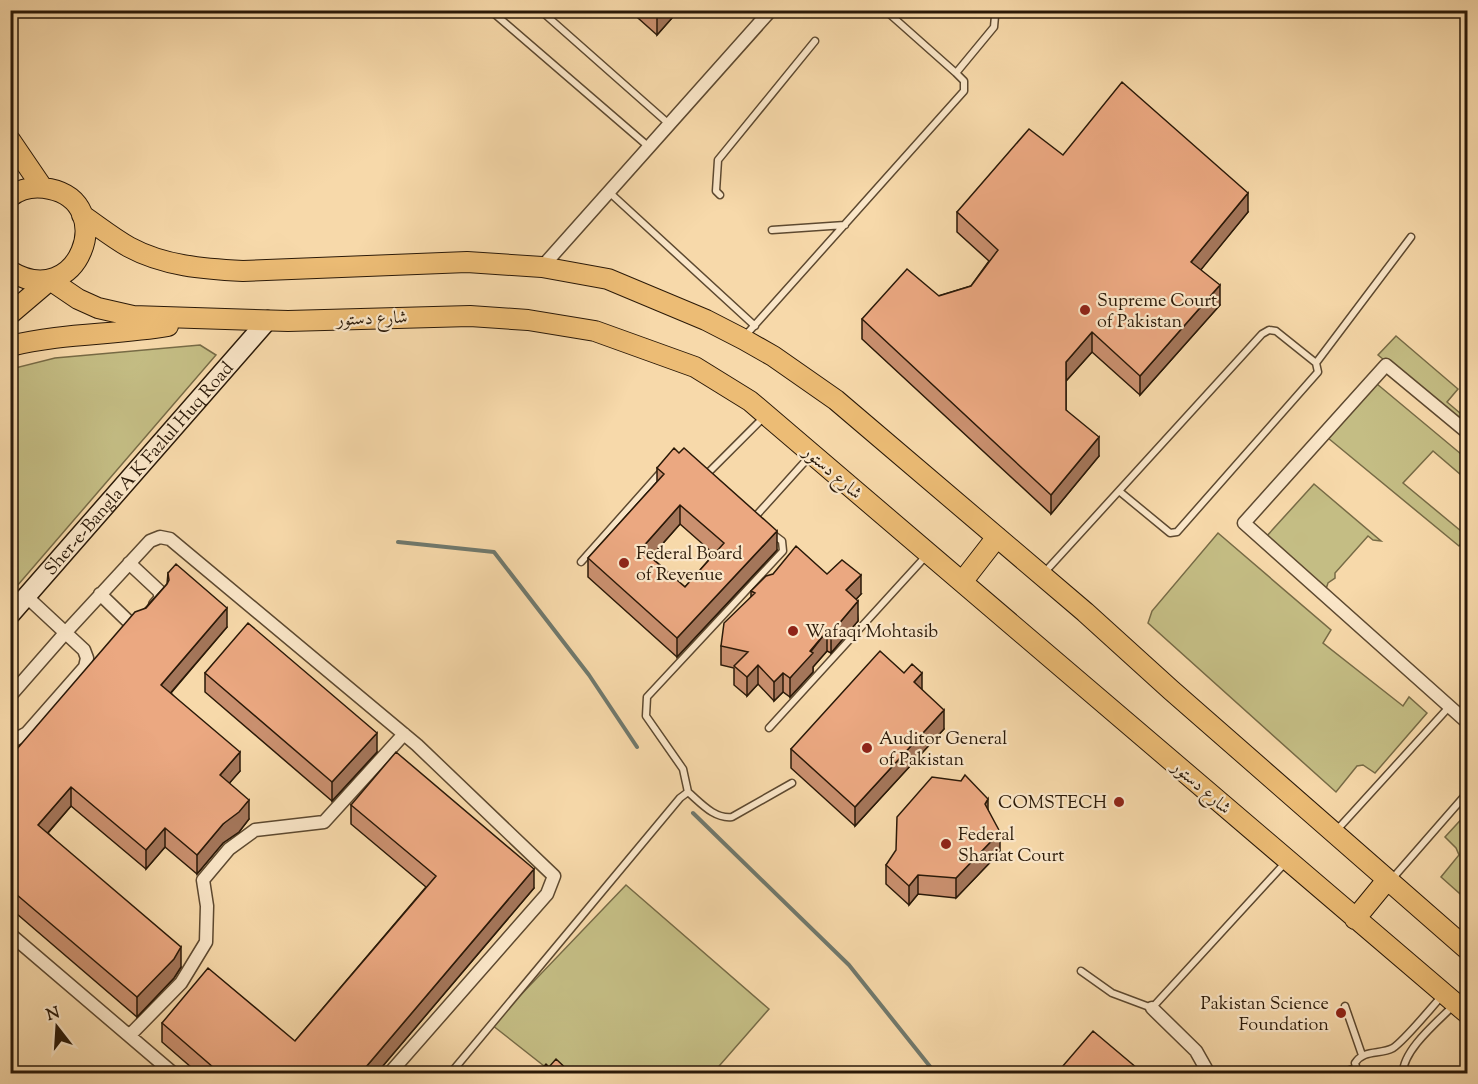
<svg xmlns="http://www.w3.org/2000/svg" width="1478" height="1084" font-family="'Sorts Mill Goudy',Amiri,serif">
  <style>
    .grass { fill: #c4bd84; stroke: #776b46; stroke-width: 1.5 }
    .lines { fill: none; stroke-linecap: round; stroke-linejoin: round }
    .stream { stroke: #70796d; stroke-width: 4 }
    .lane-casing { stroke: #5d4930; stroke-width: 9 }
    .street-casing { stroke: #5d4930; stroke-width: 15 }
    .secondary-casing { stroke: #2a1908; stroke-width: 21 }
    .primary-casing { stroke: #2a1908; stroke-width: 22 }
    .lane { stroke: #fae6c8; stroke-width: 6 }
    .street { stroke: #fae6c8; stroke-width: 12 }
    .secondary { stroke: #fae6c8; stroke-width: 18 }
    .primary { stroke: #ecbc75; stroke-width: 20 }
    .wall { fill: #ca906f; stroke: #2a1908; stroke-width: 1.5; fill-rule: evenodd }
    .shaded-wall { fill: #a4765a; stroke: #2a1908; stroke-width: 1.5 }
    .building { fill: #eba881; stroke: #2a1908; stroke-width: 1.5; fill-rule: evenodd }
    .poi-dot { fill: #8f2418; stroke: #fae6c8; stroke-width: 2 }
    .labels { text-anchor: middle; stroke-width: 4.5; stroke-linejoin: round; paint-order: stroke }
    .poi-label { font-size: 18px; fill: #2a1908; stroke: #fae6c8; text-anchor: start }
    .street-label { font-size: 18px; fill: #2a1908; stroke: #fae6c8 }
  </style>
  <rect width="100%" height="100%" fill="#f7d9aa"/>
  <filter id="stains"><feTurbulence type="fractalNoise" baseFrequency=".00333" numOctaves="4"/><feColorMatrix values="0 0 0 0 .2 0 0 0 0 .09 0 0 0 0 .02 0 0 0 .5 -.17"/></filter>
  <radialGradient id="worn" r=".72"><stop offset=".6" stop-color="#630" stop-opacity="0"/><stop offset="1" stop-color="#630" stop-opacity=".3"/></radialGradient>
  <!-- grass -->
  <path class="grass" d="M1396,336L1458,389L1447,402L1467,419V429L1378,355Z
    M200,345L216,355L11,593V369L55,358Z
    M1377,384L1467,459V480L1433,451L1403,483L1467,536L1459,546L1328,438Z
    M1314,484L1381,541L1373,540L1368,536L1335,573V578L1328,583L1325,592L1265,538Z
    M1218,533L1331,630L1323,643L1403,706L1409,697L1427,713L1375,773L1363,765L1357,766L1336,792L1148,623L1152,611Z
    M1467,813V900L1441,877L1459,855L1456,848L1445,837Z
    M626,885L769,1009L713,1073H553L492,1025Z"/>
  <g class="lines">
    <!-- stream -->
    <path class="stream" d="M398,542L494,552L589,675L637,747
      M693,813L849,965L936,1074"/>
    <!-- lane casing -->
    <g class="lane-casing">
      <path id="lane" d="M490,10L649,147
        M540,10L669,124
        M956,73L994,27L995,16L993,10
        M609,192L755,326
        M720,195L716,191L718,160L815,41
        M772,230L845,225
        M745,336L964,91V81L956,73L885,10
        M705,476L764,417
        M1119,491L1170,533L1177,532L1318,372L1316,363
        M754,518L809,457
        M581,562L661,472
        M1044,573L1262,334L1269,330L1276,331L1316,363L1411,237
        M769,728L926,556
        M688,792L683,769L646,716L647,697L783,551L782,541L770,532
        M1336,831L1449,707
        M1392,879L1468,792
        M1081,971L1112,993L1152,1008L1285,863
        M1345,1006L1362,1055
        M450,1074L680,798L688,792C701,803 714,819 732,817L792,783
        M1339,1074L1355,1068
        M1358,1074L1355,1063C1364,1049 1380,1055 1393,1048C1405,1040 1430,1009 1441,997
        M1403,1074C1402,1051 1437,1022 1453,1006"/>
    </g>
    <!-- street casing -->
    <g class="street-casing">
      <path id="street" d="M542,267L771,10
        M1468,433L1386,365L1244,523L1468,723
        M129,563L159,591L161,598L155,605
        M100,594L131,624L141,620
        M10,696L66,632L150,541L160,537L170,539L417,745L554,876L547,894L389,1074
        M10,739H16L27,733L85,667L87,658L84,650L27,597
        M10,934L174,1074
        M1152,1008L1196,1051L1209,1074
        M130,1035L181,983L206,942L207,906L203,880L229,849L255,830L324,822L404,734"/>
    </g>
    <!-- secondary casing -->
    <g class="secondary-casing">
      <g id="secondary">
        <path id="s1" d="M10,615L268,320"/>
      </g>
    </g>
    <!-- primary casing -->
    <g class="primary-casing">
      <path id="primary" d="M10,140L42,187
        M10,197C21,188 36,186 50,189C118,203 79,313 10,271
        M82,215C98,226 113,238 129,247C164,266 204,269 243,271L467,262L542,267L608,279L706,320L743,339L773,356L836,400L1085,612L1171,690L1468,950
        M50,280L78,299L98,308L133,316L288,321L470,316L528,320L595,331L695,367L750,401L1468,1014
        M10,314L50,280
        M10,346C62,333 116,335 168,326
        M962,582L997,537
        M1355,919L1387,880"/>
    </g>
    <!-- lane -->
    <use href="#lane" class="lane"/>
    <!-- street -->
    <use href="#street" class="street"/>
    <!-- secondary -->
    <use href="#secondary" class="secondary"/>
    <!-- primary -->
    <use href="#primary" class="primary"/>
  </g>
  <!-- wall -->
  <path class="wall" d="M629,10H679L657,35Z
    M1063,155L1248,212L1200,270L1220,305L1140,395L1092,352L1066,381V410L1099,456L1051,514L862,339V319L971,286L989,261L957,232V212Z
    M657,468L777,550L677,657L588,577V558L657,482ZM680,524L714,554L685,587L651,557Z
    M168,573L227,627L171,693L240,771L229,783L249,819L239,832L223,843L197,874L165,847L146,869L71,806L48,833L181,967L174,978L137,1017L10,908V757L167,584Z
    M751,591L861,594L856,599L858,621L831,653L827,651L813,667V672L790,697L783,692L774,701L758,684L747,696L734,685V668L721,665V646L751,597Z
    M205,673L377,752L332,801L205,692Z
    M922,690L944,729L855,826L791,768V749Z
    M351,805L534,888L376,1074H199L162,1042V1023L295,1041L426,887L351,824Z
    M988,810L1000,852L956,898L918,894L909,905L886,884V865Z"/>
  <!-- shaded-wall -->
  <path class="shaded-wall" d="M662,10H679L657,35V16Z
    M1248,193V212L1191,282V262Z
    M1220,285V305L1140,395V376Z
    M1092,332V352L1066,381V362Z
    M1099,437V456L1051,514V495Z
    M680,505V524L641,568V549Z
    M777,531V550L677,657V638Z
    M861,575V594L846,610V590Z
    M858,601V621L831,653V633Z
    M227,608V627L161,704V685Z
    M827,631V651L813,667V672L790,697V678Z
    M758,665V684L747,696V677Z
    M783,673V692L774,701V682Z
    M922,673V693L914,682Z
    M944,710V729L855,826V807Z
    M377,733V752L332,801V782Z
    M240,752V771L220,794V775Z
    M71,787V806L38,844V825Z
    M988,799V818L985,804Z
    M249,800V819L239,832L223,843L197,874V855L223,824Z
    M165,828V847L146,869V850Z
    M1000,832V852L956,898V878Z
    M534,869V888L376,1074H360Z
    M918,875V894L909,905V886Z
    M181,947V967L174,978L137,1017V997Z"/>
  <!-- building -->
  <path class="building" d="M651,10H662L657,16Z
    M1122,82L1248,193L1191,262L1220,285L1140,376L1092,332L1066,362V410L1099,437L1051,495L862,319L907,269L939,296L971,286L998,250L957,212L1029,129L1063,155Z
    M674,448L679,453L684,448L777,531L677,638L588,558L664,474L657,468ZM680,505L724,543L685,587L641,549Z
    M796,546L827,574L842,560L861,575L846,590L858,601L831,633L827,631L810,651L813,653L790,678L783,673L774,682L758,665L747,677L734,666L748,652L721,646L724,623L755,593L751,591L766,576L773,574Z
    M176,564L227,608L161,685L240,752L220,775L249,800L239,812L223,824L197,855L165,828L146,850L71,787L38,825L181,947L174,959L137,997L10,889V884L12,883L10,882V757L135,612L146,608L167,584L169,580L168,573Z
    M248,623L377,733L332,782L205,673Z
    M880,651L904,673L912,664L922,673L914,682L944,710L855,807L791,749Z
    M396,752L534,869L360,1074H221L162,1023L208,968L295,1041L436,876L351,805Z
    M965,775L988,799L985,804L1000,832L956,878L918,875L909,886L886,865L896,850L897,817L932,777L961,781Z
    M1093,1031L1144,1074H1097L1095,1072L1093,1074H1056Z
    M556,1059L572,1074H537L546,1064L549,1067Z"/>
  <!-- markers -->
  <g class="poi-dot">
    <circle cx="1085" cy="310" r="6"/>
    <circle cx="624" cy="563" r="6"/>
    <circle cx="793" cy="631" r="6"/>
    <circle cx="867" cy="748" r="6"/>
    <circle cx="1119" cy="802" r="6"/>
    <circle cx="946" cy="844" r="6"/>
    <circle cx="1341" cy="1013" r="6"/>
  </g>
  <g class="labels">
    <!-- poi labels -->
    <g class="poi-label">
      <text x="1097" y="306">Supreme Court<tspan x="1097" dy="21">of Pakistan</tspan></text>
      <text x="636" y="559">Federal Board<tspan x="636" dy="21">of Revenue</tspan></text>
      <text x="805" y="637">Wafaqi Mohtasib</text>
      <text x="879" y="744">Auditor General<tspan x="879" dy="21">of Pakistan</tspan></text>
      <text x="1107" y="808" text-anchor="end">COMSTECH</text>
      <text x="958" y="840">Federal<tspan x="958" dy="21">Shariat Court</tspan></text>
      <text x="1329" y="1009" text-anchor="end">Pakistan Science<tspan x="1329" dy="21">Foundation</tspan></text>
    </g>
    <!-- street labels -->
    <g class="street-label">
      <text transform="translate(372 318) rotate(-2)" y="6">شارع دستور</text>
      <text dy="6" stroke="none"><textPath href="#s1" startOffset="195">Sher-e-Bangla A K Fazlul Huq Road</textPath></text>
      <text transform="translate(833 472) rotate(41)" y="6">شارع دستور</text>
      <text transform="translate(1202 787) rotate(41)" y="6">شارع دستور</text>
    </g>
  </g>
  <!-- margin -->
  <rect width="1478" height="1084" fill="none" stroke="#f7d9aa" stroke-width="36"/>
  <rect x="12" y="12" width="1454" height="1060" fill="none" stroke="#2a1908" stroke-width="3"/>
  <rect x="18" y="18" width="1442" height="1048" fill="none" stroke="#2a1908" stroke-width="1.5"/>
  <!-- north arrow -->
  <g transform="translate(57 1027) rotate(343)" stroke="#fae6c8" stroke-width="4.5" paint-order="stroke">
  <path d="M0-4.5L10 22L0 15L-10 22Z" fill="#2a1908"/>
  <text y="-9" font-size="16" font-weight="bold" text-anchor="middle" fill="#2a1908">N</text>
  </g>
  <rect width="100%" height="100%" filter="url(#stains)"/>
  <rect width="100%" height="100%" fill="url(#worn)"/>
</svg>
